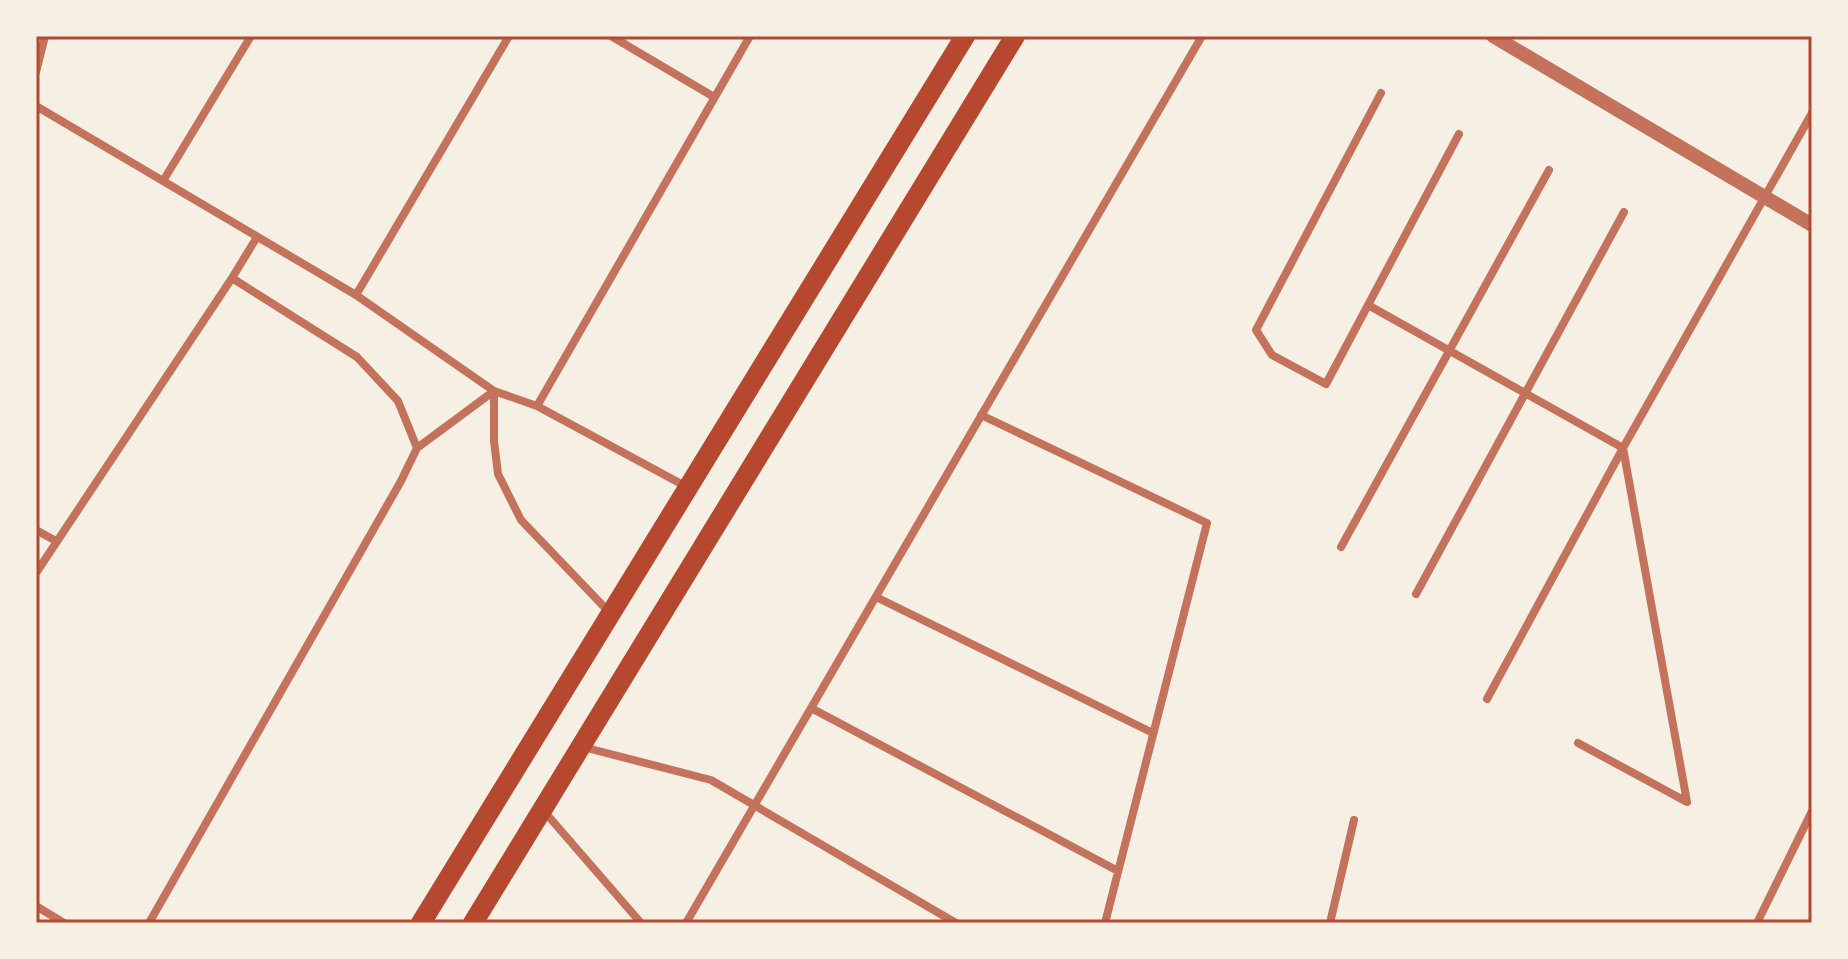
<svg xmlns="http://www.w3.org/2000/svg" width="1848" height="959" font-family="Georgia,serif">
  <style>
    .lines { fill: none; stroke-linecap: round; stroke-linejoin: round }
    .minor { stroke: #c5725c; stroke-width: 8 }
    .tertiary { stroke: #c5725c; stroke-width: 14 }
    .primary { stroke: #b5482f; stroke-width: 20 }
    .neatline { fill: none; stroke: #b5482f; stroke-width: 3 }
  </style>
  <rect width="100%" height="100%" fill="#f6efe4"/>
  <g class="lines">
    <!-- minor -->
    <path class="minor" d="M611,36L714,97
      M36,72L45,36
      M1381,93L1256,330L1272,355L1326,384L1459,134
      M36,106L356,295L494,391L417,448
      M163,181L251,36
      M356,295L509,36
      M1368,305L1623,448L1812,113
      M537,406L750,36
      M981,415L1207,523L1105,923
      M36,530L56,541
      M1341,547L1549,170
      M36,573L232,278L257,237
      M1416,594L1624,212
      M876,597L1153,733
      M609,612L521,520L498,474L494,441V391L537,406L687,487
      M1487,699L1623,448L1687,802L1578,743
      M811,708L1118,871
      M583,747L711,780L956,923
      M543,810L641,923
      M36,906L64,923
      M149,923L401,481L417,448L398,401L357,357L232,278
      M686,923L1202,36
      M1330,923L1354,820
      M1757,923L1812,811"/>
    <!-- tertiary -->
    <path class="tertiary" d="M1493,36L1812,225"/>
    <!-- primary -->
    <path class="primary" d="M421,923L965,36
      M473,923L1015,36"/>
  </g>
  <!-- border -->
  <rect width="1848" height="959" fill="none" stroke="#f6efe4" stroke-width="76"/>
  <rect x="38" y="38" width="1772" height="883" class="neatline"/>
</svg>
